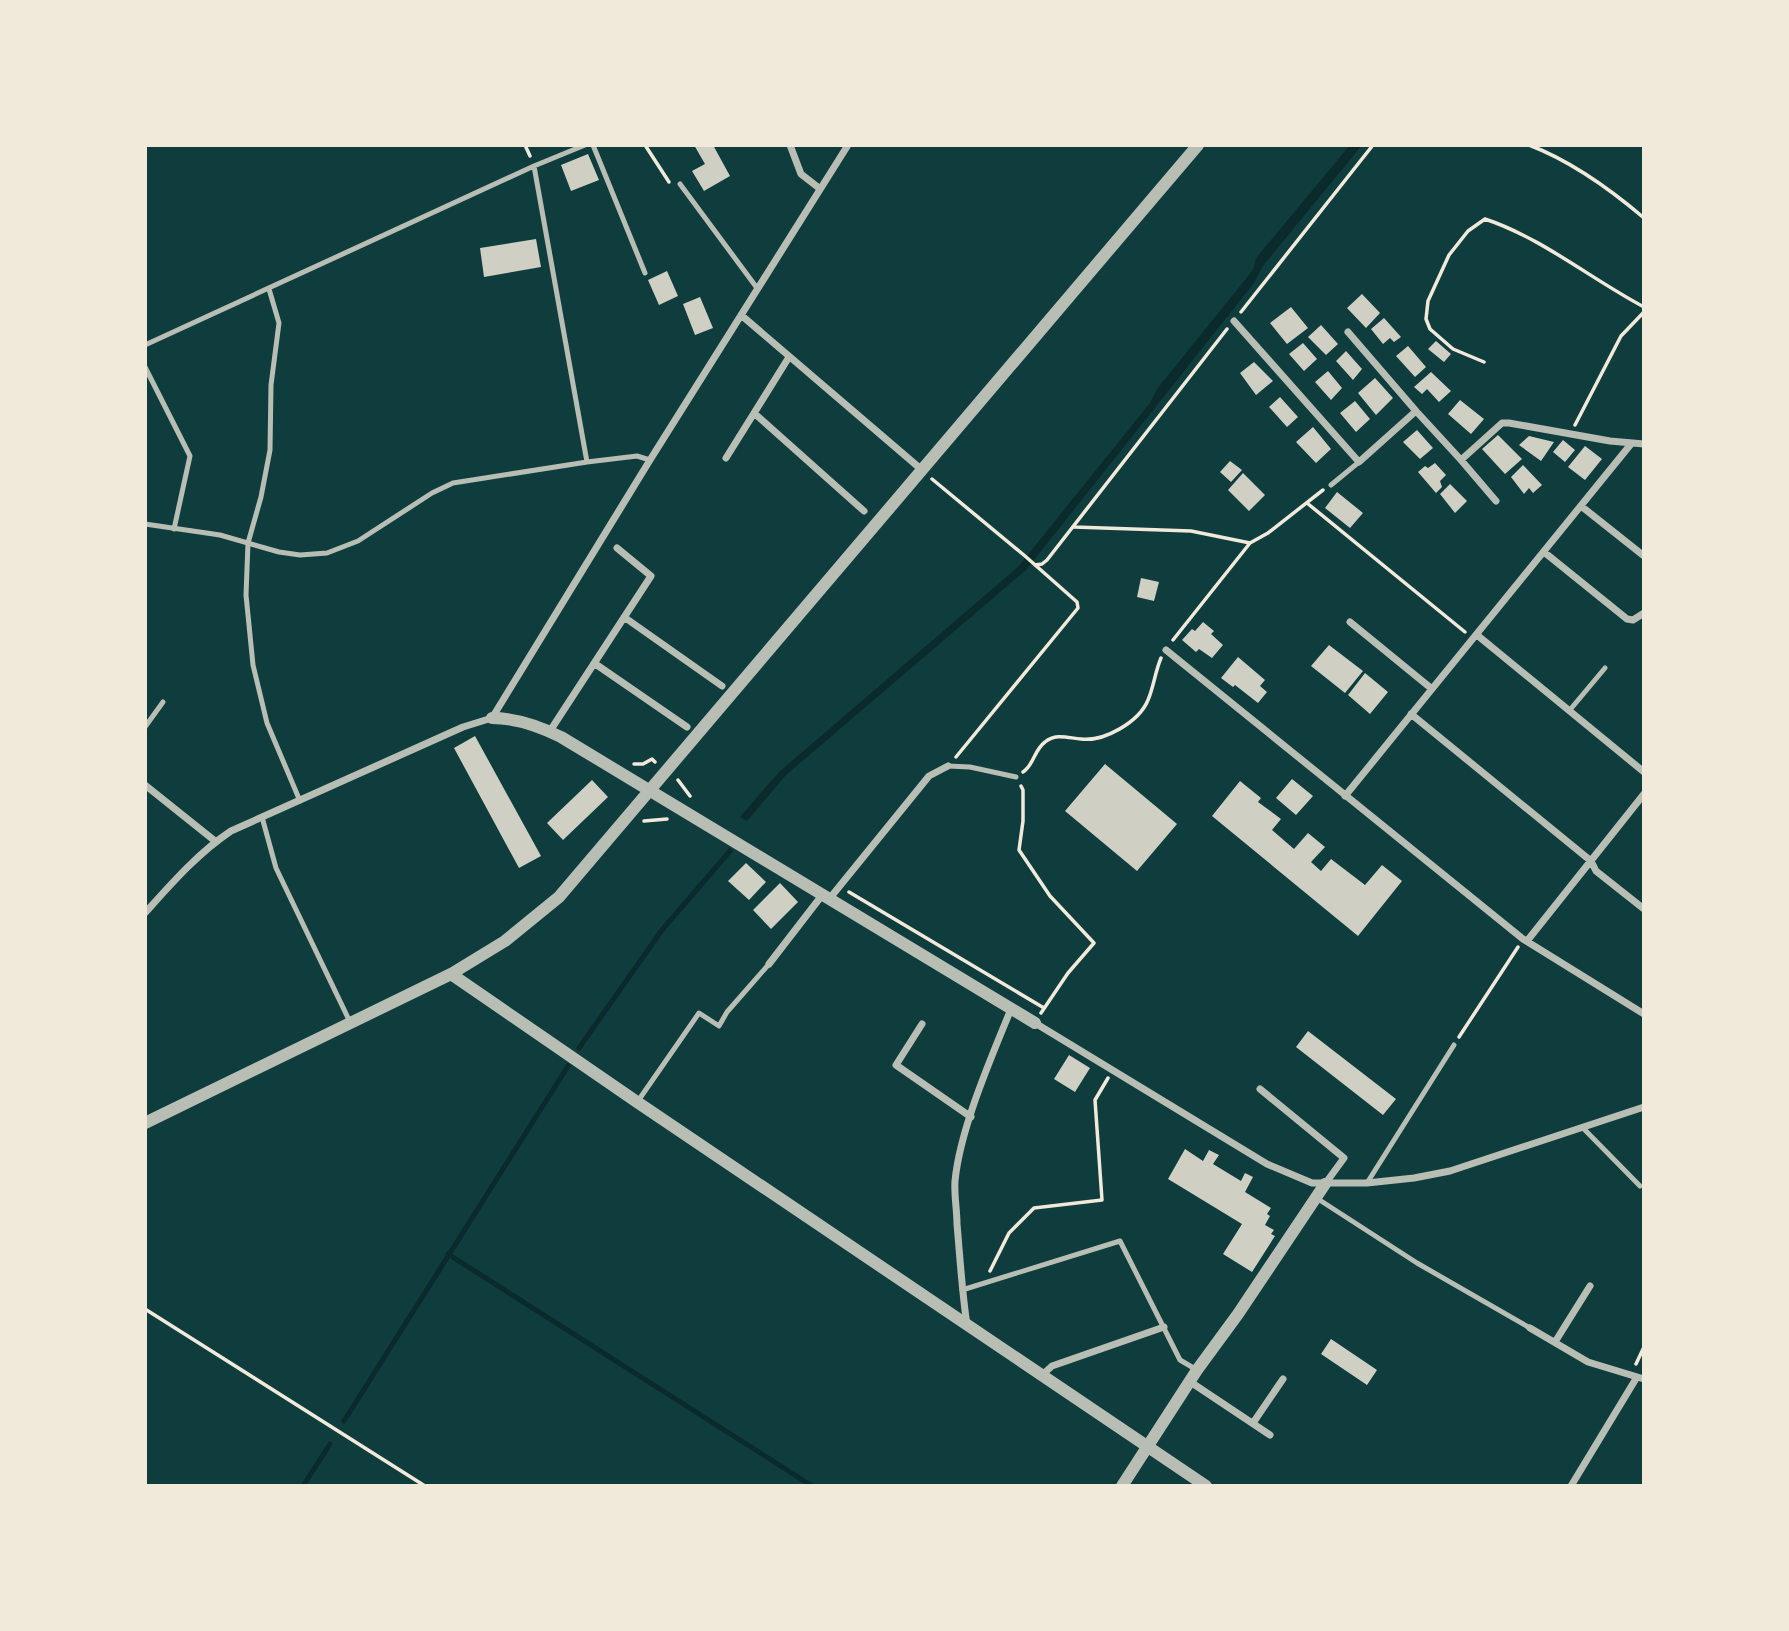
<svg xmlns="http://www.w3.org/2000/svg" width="1789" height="1631" font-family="'Open Sans',sans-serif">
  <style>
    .water { fill: #0a2a2b }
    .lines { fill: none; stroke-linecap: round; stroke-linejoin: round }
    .stream { stroke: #0a2a2b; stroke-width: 5 }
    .building { fill: #cfcfc3 }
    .path { stroke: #f1e9da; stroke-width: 3.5 }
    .service { stroke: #b8beb3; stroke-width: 5 }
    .minor { stroke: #b8beb3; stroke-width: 7 }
    .tertiary { stroke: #b8beb3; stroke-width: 12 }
  </style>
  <rect width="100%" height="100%" fill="#0f3d3e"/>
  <!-- water -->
  <path class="water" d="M1350,145H1362L1262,267L1254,283L1026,570L786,775L747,821L740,817L779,772L1018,567L1150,403L1157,389L1253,270L1256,258Z"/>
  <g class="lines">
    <!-- stream -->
    <path class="stream" d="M579,1048L662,930L730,851
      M448,1254L812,1486
      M344,1421L568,1066
      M303,1486L330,1444"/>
  </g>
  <!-- building -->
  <path class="building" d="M694,145H713L730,176L704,191L692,171L705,164Z
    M588,154L599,180L571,191L561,165Z
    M536,239L541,267L484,277L480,248Z
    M667,271L678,296L659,305L648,280Z
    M1362,294L1380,313L1366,328L1347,308Z
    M700,297L713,328L695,335L683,304Z
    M1291,307L1308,328L1287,344L1270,323Z
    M1384,318L1401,337L1394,342L1390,338L1383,344L1371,329Z
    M1321,325L1338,344L1326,355L1308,337Z
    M1436,341L1451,354L1444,362L1428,349Z
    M1303,343L1317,359L1304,371L1289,354Z
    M1408,346L1426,367L1415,377L1396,356Z
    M1346,351L1362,369L1353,380L1336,361Z
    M1254,362L1273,381L1256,395L1240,373Z
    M1328,371L1342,388L1331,400L1315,382Z
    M1431,372L1451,391L1439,402L1427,389L1422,394L1414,387Z
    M1375,378L1393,398L1376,415L1358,393Z
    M1280,397L1298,417L1287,427L1269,407Z
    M1460,400L1484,419L1471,434L1448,414Z
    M1355,401L1370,419L1356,432L1340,413Z
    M1313,427L1331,449L1316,463L1296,442Z
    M1417,430L1433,448L1420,459L1403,442Z
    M1498,435L1522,459L1505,474L1482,449Z
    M1529,436L1554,442L1541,461L1519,445Z
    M1563,440L1575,450L1565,462L1553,452Z
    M1585,446L1602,459L1585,480L1568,467Z
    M1230,461L1242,470L1231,482L1220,472Z
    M1435,463L1446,475L1440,481L1442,487L1436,493L1418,472L1425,466L1428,468Z
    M1523,465L1542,485L1533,493L1529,488L1524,494L1511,477Z
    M1243,473L1265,495L1249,511L1228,490Z
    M1450,484L1467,501L1455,513L1440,494Z
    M1337,492L1363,513L1350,528L1325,508Z
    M1141,578L1159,582L1154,601L1137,597Z
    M1203,622L1214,631L1211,634L1223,645L1212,658L1199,649L1196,652L1182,640L1192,629L1195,631Z
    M1329,645L1363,671L1345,693L1311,666Z
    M1238,657L1265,680L1260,686L1267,692L1258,703L1235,685L1233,687L1221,678Z
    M1365,673L1388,692L1370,714L1348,695Z
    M475,736L541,856L519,868L454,748Z
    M1105,764L1177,824L1137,871L1065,811Z
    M1292,779L1313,796L1296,815L1276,798Z
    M592,780L608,797L563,840L547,823Z
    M1240,781L1261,798L1258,802L1281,819L1272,830L1294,849L1308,833L1325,847L1311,862L1321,871L1331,859L1365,885L1382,865L1402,881L1358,936L1212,816Z
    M746,863L766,882L749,900L728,881Z
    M780,883L798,902L771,929L753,910Z
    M1308,1031L1396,1099L1383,1115L1296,1047Z
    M1069,1055L1090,1068L1075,1092L1054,1079Z
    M1185,1149L1203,1161L1209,1150L1219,1155L1213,1164L1241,1181L1245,1173L1253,1177L1245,1192L1271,1208L1267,1214L1270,1216L1265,1225L1274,1230L1271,1234L1275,1236L1252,1272L1223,1254L1242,1224L1168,1179Z
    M1331,1339L1377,1370L1367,1385L1321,1354Z"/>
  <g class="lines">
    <!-- path -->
    <path class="path" d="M525,145L530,156
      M645,145L669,182
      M1529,145C1571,161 1610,189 1644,218
      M1241,312L1373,145
      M1484,362L1453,349L1430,329L1426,319L1428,301L1449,255L1468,231L1485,219C1542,238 1591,279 1644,307
      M1575,425L1621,336L1644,312
      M932,479L1025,556L1077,602L1078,608L956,757
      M1307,503L1465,632
      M1074,527L1191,531L1250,543L1268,533L1323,490
      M1035,565L1042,564L1047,560L1227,329
      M1173,640L1250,543
      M634,764H643L652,759L655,762
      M1023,772C1034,765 1034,750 1045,742C1056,733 1068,738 1081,739C1104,742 1139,722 1148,700C1154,686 1155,672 1161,658
      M678,780L690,796
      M1021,786L1023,790V821L1019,850L1050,896L1094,943L1068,973L1041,1013
      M644,821L667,819
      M849,892L1044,1008
      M1459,1037L1518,947
      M990,1271L1009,1233L1034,1208L1102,1200L1095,1100L1108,1078
      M145,1309L425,1486
      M1636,1364L1644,1347"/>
    <!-- service -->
    <path class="service" d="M593,145L645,273
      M534,166L587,462
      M680,184L757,288
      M269,289L279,323L271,385L270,450L261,497L248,543L246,595L253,665L267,723L300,801
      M145,345L534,166L585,145
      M145,367L190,456L174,529
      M1331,485L1359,462
      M145,524L220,535L279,552L300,555L327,553L358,541L432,493L453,483L587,462L637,456L650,460
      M1569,711L1605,668
      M145,727L163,702
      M948,766L970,767L1016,777
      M262,817L276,868L350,1022
      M638,1101L699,1013L719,1026L727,1012L769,964
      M1582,1127L1640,1186
      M1367,1183L1454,1045
      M1318,1199L1417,1263L1530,1328
      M962,1290L1120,1241L1180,1360L1197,1370"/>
    <!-- minor -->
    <path class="minor" d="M790,145L801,174L819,188
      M741,315L922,470
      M1234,321L1359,462L1416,411L1461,460L1502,423H1509L1610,441L1644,444
      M1348,332L1416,411
      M754,413L864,511
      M726,458L789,357
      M1461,460L1496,501
      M1581,506L1644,556
      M1544,552L1627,619L1633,620L1644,613
      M624,617L722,686
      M1350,622L1432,689
      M1477,635L1644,772
      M1166,650L1523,939L1644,1014
      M594,663L687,727
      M1411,714L1591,861L1596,871L1644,909
      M550,731L651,576L617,548
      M145,785L215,841
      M1345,796L1631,444
      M830,898L929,776L948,766
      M145,913C171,884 198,853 231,831L463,727L492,718L650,460L848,145
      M1527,941L1644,794
      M769,964L823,894
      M1035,1023L1267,1164L1312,1183H1367L1414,1178L1450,1171L1644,1107
      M922,1024L896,1065L971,1117
      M1260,1089L1344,1158L1325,1184
      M967,1325C962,1292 960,1258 957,1224C957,1210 954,1195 955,1181C960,1129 991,1058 1011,1009
      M1530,1328L1588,1362L1644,1379
      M1555,1342L1590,1286
      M1041,1376L1052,1366L1164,1327
      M1189,1381L1270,1435
      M1253,1423L1283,1379
      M1571,1486L1637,1377"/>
    <!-- tertiary -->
    <path class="tertiary" d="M492,718C517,718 539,726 561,737L1035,1023
      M451,974L637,1102L1206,1486
      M145,1123L451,974L505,941L559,897L1198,145
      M1122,1486L1197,1370L1238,1314L1325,1184"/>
  </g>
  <!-- border -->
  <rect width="1789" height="1631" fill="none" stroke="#f1e9da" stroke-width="294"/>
</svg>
